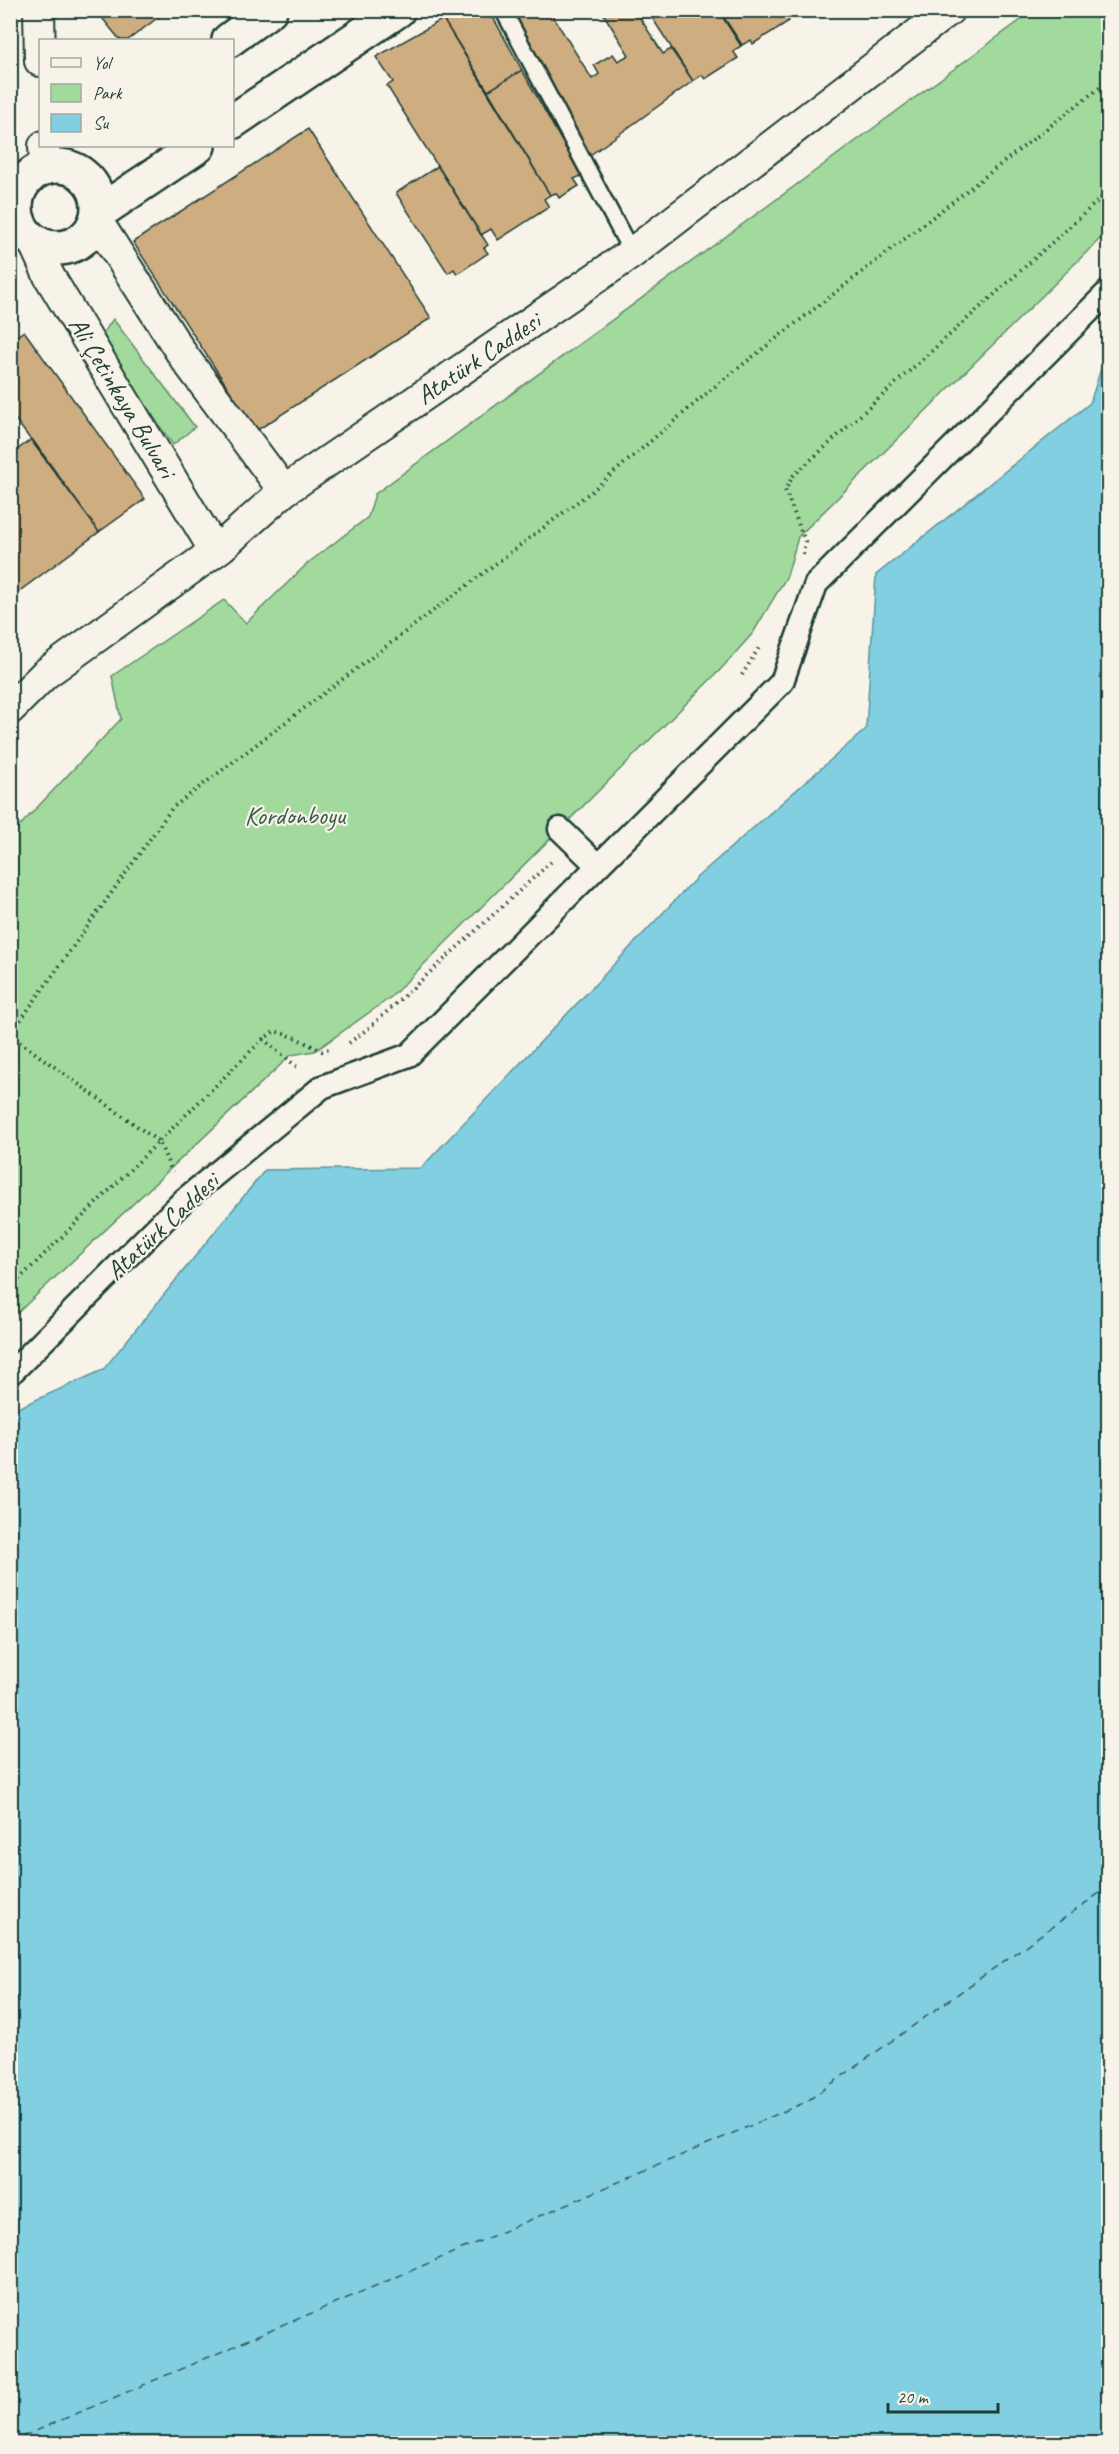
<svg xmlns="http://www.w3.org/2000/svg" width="1119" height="2454" font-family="Caveat,sans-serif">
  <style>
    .green { fill: #a2da9e; stroke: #608c69; stroke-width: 1.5 }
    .water { fill: #82cfe1; stroke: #5a959c; stroke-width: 1.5 }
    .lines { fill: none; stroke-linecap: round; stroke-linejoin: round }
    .ferry { stroke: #335a57; stroke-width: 1.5; stroke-dasharray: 8 6; stroke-linecap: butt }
    .building { fill: #cead81; stroke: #1f3d34; stroke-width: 1.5 }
    .service-casing { stroke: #1f3d34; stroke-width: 20 }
    .pedestrian-casing { stroke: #1f3d34; stroke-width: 27 }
    .minor-casing { stroke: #1f3d34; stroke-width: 34 }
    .tertiary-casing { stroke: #1f3d34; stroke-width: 38 }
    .path { stroke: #1f3d34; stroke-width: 4; stroke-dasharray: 1.5 4.5; stroke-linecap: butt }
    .service { stroke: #f7f3e8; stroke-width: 15 }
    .pedestrian { stroke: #f7f3e8; stroke-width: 22 }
    .minor { stroke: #f7f3e8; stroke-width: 30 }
    .tertiary { stroke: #f7f3e8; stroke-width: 33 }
    .labels { text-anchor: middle; stroke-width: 4.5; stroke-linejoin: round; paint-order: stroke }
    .street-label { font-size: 26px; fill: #1f3d34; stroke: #f7f3e8 }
    .park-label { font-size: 26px; fill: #395c49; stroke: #f7f3e8 }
  </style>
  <rect width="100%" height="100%" fill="#f7f3e8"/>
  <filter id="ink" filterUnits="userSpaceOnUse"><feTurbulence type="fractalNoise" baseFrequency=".0167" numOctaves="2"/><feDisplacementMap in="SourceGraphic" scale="12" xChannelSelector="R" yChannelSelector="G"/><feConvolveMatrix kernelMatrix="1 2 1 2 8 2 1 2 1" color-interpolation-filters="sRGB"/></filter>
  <g filter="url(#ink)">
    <!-- green -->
    <path class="green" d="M1033,11H1108V231L798,537L787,576L753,633L721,669L391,997L315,1051L291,1055L11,1319V835L121,719L112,676L224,600L246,623L308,563L368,517L375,494Z
      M113,319L195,427L173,445L103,344L104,332Z"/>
    <!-- water -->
    <path class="water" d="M1108,347V2443H11V1411L103,1370L265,1170L421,1168L696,878L866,729L876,575L1090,403Z"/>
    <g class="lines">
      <!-- ferry -->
      <path class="ferry" d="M10,2442L806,2102L1108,1887"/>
    </g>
    <!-- building -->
    <path class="building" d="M103,10H168L128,40H120L103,19Z
      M446,10H489L522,70L488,91L443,19L449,15Z
      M511,10H549L592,79L599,74L594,65L613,54L618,61L629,55L601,10H635L663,54L671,49L693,81L586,158Z
      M647,10H718L741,46L733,51L738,58L705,79L702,75L693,81Z
      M719,10H789L785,15L789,21L753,44L751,40L742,45Z
      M443,19L550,195L544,199L549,207L498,240L491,229L481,235L387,86L393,82L376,57Z
      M522,70L581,176L574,179L579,186L559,198L556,193L550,195L488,91Z
      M308,129L431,318L256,431L133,242Z
      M438,166L488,245L484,248L488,253L457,274L454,269L448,273L396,193Z
      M24,331L145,499L99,532L10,412V341Z
      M32,439L99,532L10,598V455Z"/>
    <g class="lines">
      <!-- service casing -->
      <g class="service-casing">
        <path id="service" d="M503,10L632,253"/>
      </g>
      <!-- pedestrian casing -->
      <g class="pedestrian-casing">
        <path id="pedestrian" d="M10,210H16
          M560,829L598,866
          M10,1374L184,1200L322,1087L409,1055L782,682L816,584L1108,292"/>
      </g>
      <!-- minor casing -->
      <g class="minor-casing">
        <path id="minor" d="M39,10L40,61
          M44,146L45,167
          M97,221L184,357L284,491
          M33,241L49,276L215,551
          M10,709L45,674L221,547L284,491L632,253L949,10"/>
      </g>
      <!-- tertiary casing -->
      <g class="tertiary-casing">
        <path id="tertiary" d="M229,40L270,10
          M232,122L398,10
          M16 207a41 41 0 1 1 82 0a41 41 0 1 1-82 0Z
          M98,213L198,146"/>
      </g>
      <!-- path -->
      <path class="path" d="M803,554L805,541L785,490L793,476L1108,192
        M742,675L760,646
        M10,1035L172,808L592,491L719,383L1108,81
        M10,1035L159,1142L172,1172
        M263,1039L297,1067
        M349,1043L370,1027L551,862
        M10,1288L263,1039L275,1031L294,1037L322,1051L333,1048"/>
      <!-- service -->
      <use href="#service" class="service"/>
      <!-- pedestrian -->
      <use href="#pedestrian" class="pedestrian"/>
      <!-- minor -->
      <use href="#minor" class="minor"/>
      <!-- tertiary -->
      <use href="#tertiary" class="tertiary"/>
    </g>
  </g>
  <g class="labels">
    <!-- street labels -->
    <g class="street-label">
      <text transform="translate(478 358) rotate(-34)" y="9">Atatürk Caddesi</text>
      <text transform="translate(123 397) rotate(59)" y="9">Ali Çetinkaya Bulvari</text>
      <text transform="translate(162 1226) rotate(-43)" y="9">Atatürk Caddesi</text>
    </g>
    <!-- park labels -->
    <g class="park-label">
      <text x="295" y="824">Kordonboyu</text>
    </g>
  </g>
  <!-- margin -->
  <rect width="1119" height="2454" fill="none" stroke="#f7f3e8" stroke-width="36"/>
  <rect x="18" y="18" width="1083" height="2418" fill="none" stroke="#1f3d34" stroke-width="2" filter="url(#ink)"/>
  <!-- legend -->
  <rect x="39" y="39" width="195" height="108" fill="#f7f3e8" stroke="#a1aaa0" stroke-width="1.5"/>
  <rect x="51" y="58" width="30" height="9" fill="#f7f3e8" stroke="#a1aaa0" stroke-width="1.5"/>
  <text x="93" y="69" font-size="18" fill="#1f3d34">Yol</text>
  <rect x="51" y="84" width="30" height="18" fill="#a2da9e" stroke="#a1aaa0" stroke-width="1.5"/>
  <text x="93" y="99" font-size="18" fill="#1f3d34">Park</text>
  <rect x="51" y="114" width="30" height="18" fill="#82cfe1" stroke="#a1aaa0" stroke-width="1.5"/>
  <text x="93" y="129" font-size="18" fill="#1f3d34">Su</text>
  <!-- scale -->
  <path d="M888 2403v9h110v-9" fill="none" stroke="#1f3d34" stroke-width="3"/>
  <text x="897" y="2403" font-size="18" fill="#1f3d34" stroke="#f7f3e8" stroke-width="4.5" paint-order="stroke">20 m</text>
</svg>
